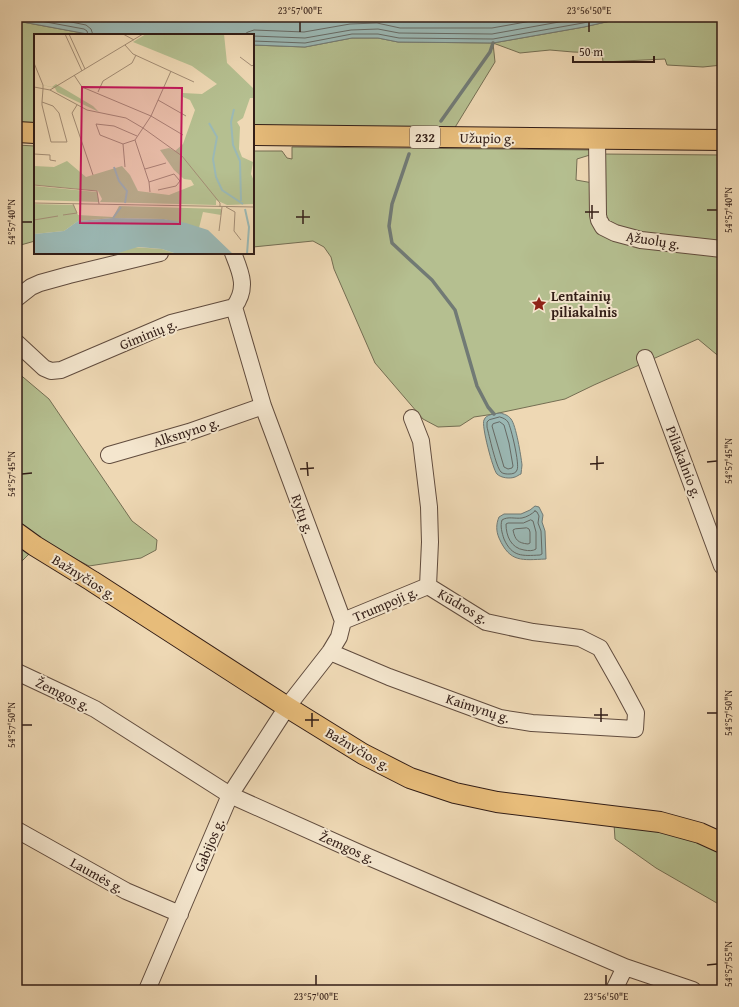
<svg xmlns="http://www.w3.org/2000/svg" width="739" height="1007" font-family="'Gentium Book Plus',serif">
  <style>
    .green { fill: #b5bf90; stroke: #746e53 }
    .water { fill: #9bb8b4; stroke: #717a75 }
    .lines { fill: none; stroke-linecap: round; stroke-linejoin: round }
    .shore { stroke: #666a65; stroke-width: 1 }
    .stream { stroke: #717a75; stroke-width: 3.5 }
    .minor-casing { stroke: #614c3e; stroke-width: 18 }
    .major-casing { stroke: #321d16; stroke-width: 22 }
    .minor { stroke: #f4e6ce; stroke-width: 16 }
    .major { stroke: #e7bc7a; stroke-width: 20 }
    .ticks { fill: none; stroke: #321d16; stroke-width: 1.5 }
    .labels { text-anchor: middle; stroke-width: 4; stroke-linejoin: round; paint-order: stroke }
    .shield { fill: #f4e6ce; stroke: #6c594d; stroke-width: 1 }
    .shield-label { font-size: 13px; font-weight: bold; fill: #321d16 }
    .street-label { font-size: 14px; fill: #321d16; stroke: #f4e6ce }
    .poi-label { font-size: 14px; font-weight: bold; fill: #321d16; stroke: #f4e6ce; text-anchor: start }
    .inset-river { fill: none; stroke: #9bb8b4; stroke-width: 2 }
    .inset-road { fill: none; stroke: #a38d75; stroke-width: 1 }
    .view { fill: #c2185b; fill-opacity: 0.15; stroke: #c2185b; stroke-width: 2 }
    .inset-edge { fill: none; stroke: #321d16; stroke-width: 2 }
    .neatline { fill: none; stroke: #321d16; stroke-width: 1.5 }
    .ticks-label { font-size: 10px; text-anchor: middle; fill: #321d16 }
  </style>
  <rect width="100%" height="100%" fill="#eed8b4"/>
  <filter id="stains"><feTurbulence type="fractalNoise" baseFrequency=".005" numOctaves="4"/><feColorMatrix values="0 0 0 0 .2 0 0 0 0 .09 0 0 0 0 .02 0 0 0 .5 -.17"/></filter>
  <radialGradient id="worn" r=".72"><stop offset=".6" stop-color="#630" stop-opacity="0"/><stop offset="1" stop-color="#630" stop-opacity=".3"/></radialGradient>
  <!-- green -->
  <path class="green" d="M628,17H722V65L703,67L667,65L665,59L603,62L602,53L573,52L550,50L520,53L493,43L495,62L454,129L253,125V45L305,47L352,38H378L398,42L493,43L584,27Z
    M17,21L93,35H35V123H17Z
    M17,145L35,146V241L17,246Z
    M292,147L593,150V154L577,159L576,180L593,183V226L722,251V359L698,339L594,385L565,399L494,414L474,417L460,426L438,427L423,419L375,363L334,269L331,257L324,247L313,241L253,247V151H282L287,158L292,159Z
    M601,154L722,155V246L614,229L605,220Z
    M17,372L49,399L132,521L157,540L156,550L141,558L89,566L42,541L17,566Z
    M614,824L658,828L722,851V906L656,868L615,839Z"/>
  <!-- water -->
  <path class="water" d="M17,17H628L584,27L493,43L398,42L378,38H352L305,47L253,45V35H93L17,21Z
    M500,413C504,414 508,415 511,419C516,425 521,456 522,465C522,468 521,471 521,474C520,474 516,477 515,477C510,479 501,478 497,474C493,470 481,425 484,420C486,414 495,414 500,413Z
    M535,506L539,507L543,515L542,522L545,531L546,559C522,560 510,563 499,538C496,531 496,524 499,517L504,514H521L530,510Z"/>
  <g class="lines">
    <!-- shore -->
    <path class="shore" d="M19,17L84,29L87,31L88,35
      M46,17L86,25L91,29L93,35
      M243,35L248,32L254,30L304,32L350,24L377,23L400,28H492L554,17
      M253,36L305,38L351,30L378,29L399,33L492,34L587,17
      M253,41L305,43L352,34H378L399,38L493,39L583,23L610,17
      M500,417C503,418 506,419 508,422C511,427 520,465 517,470C516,473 513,474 509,474C507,474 503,474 501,472C496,467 489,435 487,427V422L489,420Z
      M500,422L504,425L509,443L513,466L512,468L508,469L504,467L492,426L493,424Z
      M535,511L537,512L539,516L538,523L541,531L542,554L540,555C522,556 512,557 504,539C502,533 500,526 502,520C508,516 515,519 522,518C527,517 532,514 535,511Z
      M531,520L533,521L536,532V549C533,551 529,551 524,550C511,548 506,536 506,524L508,523H523Z
      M527,528L529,529L530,532V543L528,544C518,543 515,540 513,530L515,529Z"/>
    <!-- stream -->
    <path class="stream" d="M441,121L490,52L493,43
      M409,154L392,204L389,226L392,243L408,258L432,280L455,310L477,386L488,407L494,414"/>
    <!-- minor casing -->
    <g class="minor-casing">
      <path id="minor" d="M597,139L598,215L599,220L603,227L615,233L641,240L722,249
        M17,298L31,287L40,283L69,275L160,253
        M17,343L44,368L51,371L61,370L171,323L234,307C248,288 241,273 233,253
        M645,358L722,566
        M109,455L189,432L263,406
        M343,621L428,586
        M330,652L389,677L500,718L532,723L635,729L636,713L621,685L600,648L580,638L533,632L486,622L428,586L430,542L429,507L421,441L412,418
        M17,672L66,695L95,709L230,795L364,855L625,967L693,990
        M17,830L126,891L180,914
        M147,990L230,795L287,707L330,652L339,637L343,621L263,406L234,307
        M614,990L625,967"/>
    </g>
    <!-- major casing -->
    <g class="major-casing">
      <path id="major" d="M17,132L35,133
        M253,135L722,140
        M17,533L35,546L92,581L287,707L363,754L410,778L455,793L497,802L660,822L700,833L722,843"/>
    </g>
    <!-- minor -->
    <use href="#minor" class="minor"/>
    <!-- major -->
    <use href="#major" class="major"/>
  </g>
  <!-- ticks -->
  <path class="ticks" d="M300,22V32M589,22V32M592,205V219M303,210V224M707,210H717M585,212H599M296,217H310M22,222H32M597,456V470M307,462L308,476M707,462L717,461M590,464L604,463M300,469L314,468M22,474L32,473M601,708V722M312,713V727M707,713H717M594,715H608M305,720H319M22,725H32M707,965L717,964M316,975V985M606,975V985"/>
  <!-- icons -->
  <defs>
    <g id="sight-bare" transform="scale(1.2)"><path d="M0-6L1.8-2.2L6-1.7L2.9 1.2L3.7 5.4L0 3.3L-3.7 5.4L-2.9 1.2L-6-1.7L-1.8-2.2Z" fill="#8f2418" stroke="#f4e6ce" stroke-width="2.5" paint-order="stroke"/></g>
  </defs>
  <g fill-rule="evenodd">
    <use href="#sight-bare" x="539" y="304"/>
  </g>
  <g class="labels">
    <!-- shield labels -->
    <rect class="shield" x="410" y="126" width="30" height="22" rx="3"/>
    <g class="shield-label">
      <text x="425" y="142">232</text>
    </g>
    <!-- street labels -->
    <g class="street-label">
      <text transform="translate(487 138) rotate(1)" y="5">Užupio g.</text>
      <text transform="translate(653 240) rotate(9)" y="5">Ąžuolų g.</text>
      <text transform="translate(148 334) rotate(-22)" y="5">Giminių g.</text>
      <text transform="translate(186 432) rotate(-18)" y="5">Alksnyno g.</text>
      <text transform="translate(684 462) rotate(69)" y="5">Piliakalnio g.</text>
      <text transform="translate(303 514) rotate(70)" y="5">Rytų g.</text>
      <text transform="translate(84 577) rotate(32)" y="5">Bažnyčios g.</text>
      <text transform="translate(385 604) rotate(-23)" y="5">Trumpoji g.</text>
      <text transform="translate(463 606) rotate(30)" y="5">Kūdros g.</text>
      <text transform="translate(63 694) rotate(26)" y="5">Žemgos g.</text>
      <text transform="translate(478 708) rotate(18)" y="5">Kaimynų g.</text>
      <text transform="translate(358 749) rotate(30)" y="5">Bažnyčios g.</text>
      <text transform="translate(209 845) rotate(-67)" y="5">Gabijos g.</text>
      <text transform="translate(347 847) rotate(24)" y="5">Žemgos g.</text>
      <text transform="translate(97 875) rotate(29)" y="5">Laumės g.</text>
    </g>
    <!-- poi labels -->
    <g class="poi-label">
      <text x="551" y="301">Lentainių<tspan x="551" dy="16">piliakalnis</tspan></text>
    </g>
  </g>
  <!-- overview -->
  <g transform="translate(34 34)">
    <rect width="220" height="220" fill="#eed8b4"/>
    <path d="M112,0H190L193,29L220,55V64H216L209,84L203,88L206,93L205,115L208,123L219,128L217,140L220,147V170L193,171L182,166V171L66,168L68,165L64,157L0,151V132L20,133L33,127L52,143L88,132L96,141L104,157L135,161L160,151L157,146L150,145L140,136L126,116L135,114L141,117L149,110L161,76L156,66L149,63V59L168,60L183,50L158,32L99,8ZM0,49L18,53L22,50L59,72L65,78L23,58L21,54ZM0,152L63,158L65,168L0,166ZM0,170L40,171L44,181L79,183L85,172L187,175V181L169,178L165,194L130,185L79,184L44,187L30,197L0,200ZM98,213L128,215L143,220H81Z" fill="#b5bf90"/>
    <path d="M79,184L130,185L152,189L174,196L199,220H143L128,215L104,213L81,220H0V200L30,197L44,187Z" fill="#9bb8b4"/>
    <path class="inset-river" d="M200,75L197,88L199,111L206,127L207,167M175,89L183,103L179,125L182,143L188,156L209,170M80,133L85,147L93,157L91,169M211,175L215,193L213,220M79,184L87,173"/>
    <path class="inset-road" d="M31,0L48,37M35,0L51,35M89,0L100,6M91,11L99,20L160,48M206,23L218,32L220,30M0,29L9,51V55L8,68V71L17,108H33L25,79L19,72L8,68M40,41L48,53L117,82L149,101M0,53L16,56L53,76L92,84L109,94L148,122L186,169V173M16,56L109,0M64,58L69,47L98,29L102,21M124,66L152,82M43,71L38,79L59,141M89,110L101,106M0,120L16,121V126L22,127M91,133L89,110L66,101L62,90L80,92L103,102M111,135L132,129M115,148L101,106L117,82L137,37M0,151L63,157L65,170M116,158L115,148L140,140L146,147L142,152L124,156M0,169L220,173M192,173L201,178L200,197L207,206M29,181L43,179L39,170M0,186L24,182M185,197L188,173"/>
    <path class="view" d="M48,53L148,54L146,190L46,189Z"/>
    <rect width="220" height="220" class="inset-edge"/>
  </g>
  <!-- margin -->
  <rect width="739" height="1007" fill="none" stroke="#eed8b4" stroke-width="44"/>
  <!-- scale -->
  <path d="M573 56v6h81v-6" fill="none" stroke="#321d16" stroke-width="2"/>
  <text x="579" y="56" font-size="12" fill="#321d16" stroke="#f4e6ce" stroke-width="3" paint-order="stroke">50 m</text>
  <rect x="22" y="22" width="695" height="963" class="neatline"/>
  <g class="ticks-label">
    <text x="300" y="14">23°57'00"E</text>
    <text x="589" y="14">23°56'50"E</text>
    <text transform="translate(728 210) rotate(-90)" y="4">54°57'40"N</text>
    <text transform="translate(11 222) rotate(-90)" y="4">54°57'40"N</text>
    <text transform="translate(728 461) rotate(-90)" y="4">54°57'45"N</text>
    <text transform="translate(11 474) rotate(-90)" y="4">54°57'45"N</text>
    <text transform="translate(728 713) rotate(-90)" y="4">54°57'50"N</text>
    <text transform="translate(11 725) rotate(-90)" y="4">54°57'50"N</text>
    <text transform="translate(728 964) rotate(-90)" y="4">54°57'55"N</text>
    <text x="316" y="1000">23°57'00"E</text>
    <text x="606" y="1000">23°56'50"E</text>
  </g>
  <rect width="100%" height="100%" filter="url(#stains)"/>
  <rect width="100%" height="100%" fill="url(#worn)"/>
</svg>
